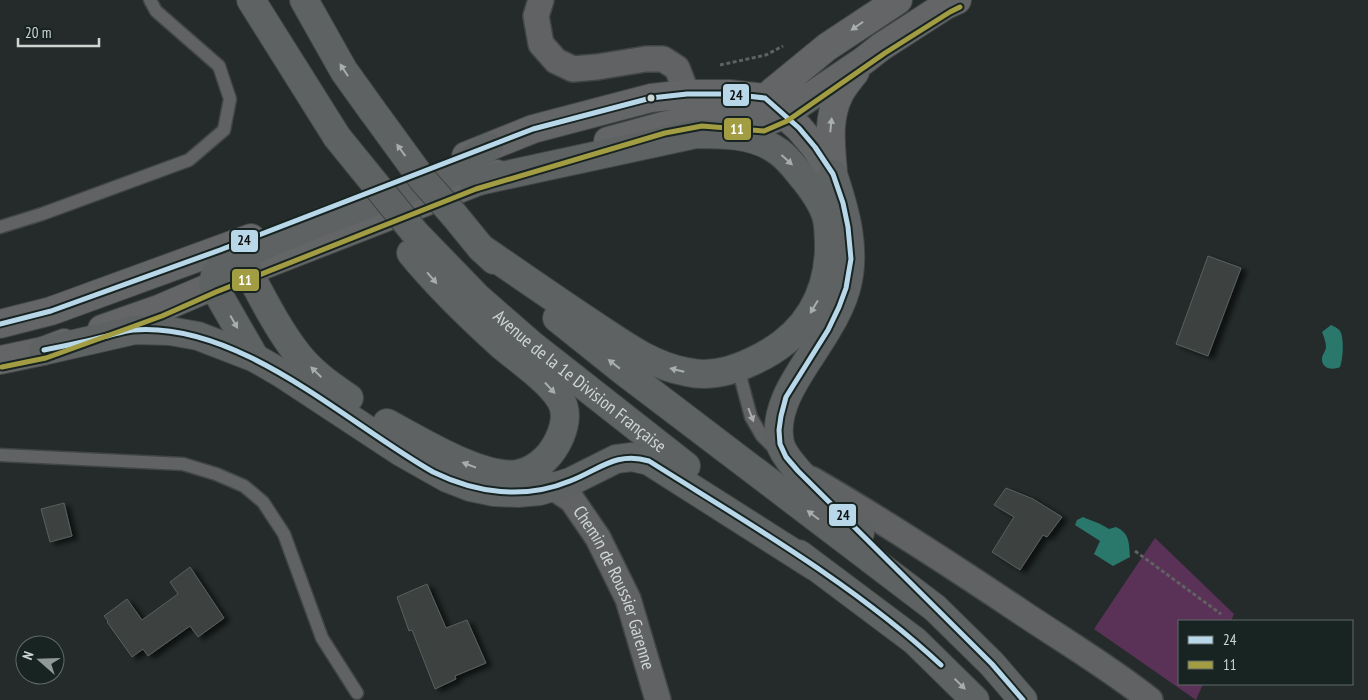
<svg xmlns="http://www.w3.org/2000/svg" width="1368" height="700" font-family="'PT Sans Narrow',sans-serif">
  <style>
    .green { fill: #5a3257 }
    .water { fill: #2a776c }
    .building { fill: #3c4241; stroke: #595f5e; filter: url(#shadow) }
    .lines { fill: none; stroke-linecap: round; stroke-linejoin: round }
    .service-casing { stroke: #404644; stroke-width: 15 }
    .minor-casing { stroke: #404644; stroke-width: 28 }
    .secondary-casing { stroke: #404644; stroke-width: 30 }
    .trunk-casing { stroke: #404644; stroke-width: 30 }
    .path { stroke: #606161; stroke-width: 3; stroke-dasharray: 4 2.5; stroke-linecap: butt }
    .service { stroke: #616263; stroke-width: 12 }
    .minor { stroke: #616263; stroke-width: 25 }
    .secondary { stroke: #646566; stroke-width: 28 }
    .trunk { stroke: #5f6262; stroke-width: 28 }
    .trunk-bridge-casing { stroke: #404644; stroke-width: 30; stroke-linecap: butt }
    .trunk-bridge { stroke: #5f6262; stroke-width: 28 }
    .bus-1-casing { stroke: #182422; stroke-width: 9 }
    .bus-2-casing { stroke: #182422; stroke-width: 9 }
    .bus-1 { stroke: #b8d7e9; stroke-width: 5 }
    .bus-2 { stroke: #a29c42; stroke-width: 5 }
    .oneway { fill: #a9aeae }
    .oneway2 { fill: #a7adac }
    .oneway3 { fill: #a8adac }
    .bus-dot { fill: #ced6d4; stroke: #182422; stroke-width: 2 }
    .labels { text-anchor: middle; stroke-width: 5; stroke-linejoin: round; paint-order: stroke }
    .street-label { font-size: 18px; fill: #ced6d4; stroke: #182422 }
    .line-badge { stroke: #182422; stroke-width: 2 }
    .badge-label { font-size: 14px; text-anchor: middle; font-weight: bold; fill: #fff }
    .pale-badge-label { font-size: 14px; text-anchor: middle; font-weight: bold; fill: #111 }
  </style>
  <defs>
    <filter id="shadow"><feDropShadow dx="5.5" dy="3" stdDeviation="2.5" flood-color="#0009"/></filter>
  </defs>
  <rect width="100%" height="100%" fill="#242b2a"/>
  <!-- green -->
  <path class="green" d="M1155,538L1234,614L1231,621H1179V684H1203L1196,700L1094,629Z"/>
  <!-- water -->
  <path class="water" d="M1331,325C1335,327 1340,329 1341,333C1344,341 1343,359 1340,367C1334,370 1322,370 1322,359C1322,355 1325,352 1326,348C1326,342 1324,337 1322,332Z
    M1083,517C1092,521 1100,523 1109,529L1116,527C1130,533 1129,544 1130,557L1113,566L1094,554L1100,541L1075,525L1077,520Z"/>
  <!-- building -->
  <path class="building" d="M1208,256L1241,268L1208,356L1176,344Z
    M1006,488L1033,499L1062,517L1047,537L1043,535L1020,570L992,552L1014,517L994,505Z
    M64,503L72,536L50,542L41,509Z
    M190,567L224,618L198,637L190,626L148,656L143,649L132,657L107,622L108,621L104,616L127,599L142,620L178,594L170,582Z
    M427,584L446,628L467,620L486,663L455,676L456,679L435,689L412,630L409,631L397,597Z"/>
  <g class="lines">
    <!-- service casing -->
    <g class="service-casing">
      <path id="service" d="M0,227L42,214L189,160L224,130L230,99L219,66L156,11L150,0
        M738,368L751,417L762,436L778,452
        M0,455L183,464L216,474L244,486L263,502L284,534L322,638L357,693"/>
    </g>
    <!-- minor casing -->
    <g class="minor-casing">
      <g id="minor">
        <path d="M541,0L536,16L541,44L556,61L573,69L597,67L646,59H663L677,68L687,94"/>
        <path id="s1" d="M539,478L572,500L598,538L628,599L658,700"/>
        <path d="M811,479C884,521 954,567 1024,614C1066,642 1110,668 1150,700"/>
      </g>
    </g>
    <!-- secondary casing -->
    <g class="secondary-casing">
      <path id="secondary" d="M765,98L827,47L898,0
        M608,141L663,126L702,118L761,124L783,115L863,61L881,47L946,5L957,0
        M466,156L533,129L651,98L687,94H729L765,98L799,128L815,147L833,174
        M833,172C831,146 827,119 839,95C843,86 850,79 855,72
        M0,324L51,311L251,238
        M102,329L159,309L248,271L497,174
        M0,360L43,351L64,343"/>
    </g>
    <!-- trunk casing -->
    <g class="trunk-casing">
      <g id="trunk">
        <path d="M251,0L337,137"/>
        <path d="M304,0L344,71L372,110"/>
        <path d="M833,174C845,210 857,250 846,289C842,303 835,317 827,330C809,362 771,403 780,443C785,465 842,515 860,533"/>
        <path d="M474,182L696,134C722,134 751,134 773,148C784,154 793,165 800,174C811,187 823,203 827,219C829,229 829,240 829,250C827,302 801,339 753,361C733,371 709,377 687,372C652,366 623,344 594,325C556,300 519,274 481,248"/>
        <path d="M454,215L481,248L494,260"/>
        <path id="s2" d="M415,233L477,297L532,345L686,466"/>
        <path d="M248,271C263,299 277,327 296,352C310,371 330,385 349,398"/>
        <path d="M557,318L622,370L935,608L992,664L1023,700"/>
        <path d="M43,351L135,330L170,331L198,336L255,358L281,373L401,452L447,478L470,487L494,492L518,493L540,491L570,482L616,459L632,457L649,461L814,566"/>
        <path d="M255,358L213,285L215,275L224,262L316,224L453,172L489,147"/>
        <path d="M387,423C419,440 481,479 517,474C535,471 549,458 557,443C564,430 569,412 560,399C548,380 519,360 501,345C469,316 438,286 411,253"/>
        <path d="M799,554L915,641L975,700"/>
      </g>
    </g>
    <!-- path -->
    <path class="path" d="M720,65L766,55L783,46
      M1135,551L1221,614"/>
    <!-- service -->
    <use href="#service" class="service"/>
    <!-- minor -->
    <use href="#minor" class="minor"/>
    <!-- secondary -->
    <use href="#secondary" class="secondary"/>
    <!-- trunk -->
    <use href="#trunk" class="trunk"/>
    <!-- trunk-bridge casing -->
    <g class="trunk-bridge-casing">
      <path id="trunk-bridge" d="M372,110L423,180L454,215
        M337,137L415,233"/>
    </g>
    <!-- trunk-bridge -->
    <use href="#trunk-bridge" class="trunk-bridge"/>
    <!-- bus-1 casing -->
    <g class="bus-1-casing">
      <path id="bus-1" d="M0,324L51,311L220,250L533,129L651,98L687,94H729L765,98L799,128L815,147L833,174L843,203L848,227L851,259L846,288L839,307L828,330L786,397L781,416L779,430L780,444L786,457L798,471L992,664L1023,700
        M44,350C64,346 84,342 103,337C113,335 123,331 133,330C239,321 345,422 433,472C476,493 524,500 570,481C599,470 616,451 649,461C749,524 854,584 941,665"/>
    </g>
    <!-- bus-2 casing -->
    <g class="bus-2-casing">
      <path id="bus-2" d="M2,367L46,358L162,316L216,292L476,189L665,133L702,126L764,131L787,121L885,53L950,12L960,7"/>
    </g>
    <!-- bus-1 -->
    <use href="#bus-1" class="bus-1"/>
    <!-- bus-2 -->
    <use href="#bus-2" class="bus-2"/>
  </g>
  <!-- one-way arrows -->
  <defs><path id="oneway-solid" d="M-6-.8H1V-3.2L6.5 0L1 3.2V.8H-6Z" transform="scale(1.25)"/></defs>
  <g class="oneway">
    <use href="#oneway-solid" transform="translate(857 26) rotate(145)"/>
    <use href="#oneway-solid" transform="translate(831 125) rotate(-84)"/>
  </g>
  <g class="oneway2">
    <use href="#oneway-solid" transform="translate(344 70) rotate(-123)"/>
    <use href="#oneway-solid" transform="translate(401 150) rotate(-126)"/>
    <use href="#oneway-solid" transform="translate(787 160) rotate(42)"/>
    <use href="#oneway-solid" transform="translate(432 278) rotate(49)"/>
    <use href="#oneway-solid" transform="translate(814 307) rotate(121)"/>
    <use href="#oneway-solid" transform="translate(234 322) rotate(60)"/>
    <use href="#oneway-solid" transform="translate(614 364) rotate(-142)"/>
    <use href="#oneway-solid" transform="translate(677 370) rotate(-166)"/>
    <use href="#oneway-solid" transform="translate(316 372) rotate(-136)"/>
    <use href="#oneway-solid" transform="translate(550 388) rotate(47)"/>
    <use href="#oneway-solid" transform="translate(469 465) rotate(-159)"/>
    <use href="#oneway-solid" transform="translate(813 515) rotate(-143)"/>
    <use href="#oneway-solid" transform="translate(960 684) rotate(44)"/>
  </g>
  <use class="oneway3" href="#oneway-solid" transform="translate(751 415) rotate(69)"/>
  <!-- markers -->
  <circle class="bus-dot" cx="651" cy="98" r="4.5"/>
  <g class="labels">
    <!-- street labels -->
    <g class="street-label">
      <text dy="6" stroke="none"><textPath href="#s2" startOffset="222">Avenue de la 1e Division Française</textPath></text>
      <text dy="6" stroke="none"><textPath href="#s1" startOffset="138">Chemin de Roussier Garenne</textPath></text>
    </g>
  </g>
  <g class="line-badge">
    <rect x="722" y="83" width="28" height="24" rx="5" fill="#b8d7e9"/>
    <rect x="723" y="117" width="29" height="24" rx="5" fill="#a29c42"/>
    <rect x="230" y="229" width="29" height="24" rx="5" fill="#b8d7e9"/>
    <rect x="231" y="268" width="29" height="24" rx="5" fill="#a29c42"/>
    <rect x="828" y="503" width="29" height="24" rx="5" fill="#b8d7e9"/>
  </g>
  <g class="badge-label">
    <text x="737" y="134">11</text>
    <text x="245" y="285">11</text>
  </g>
  <g class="pale-badge-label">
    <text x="736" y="100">24</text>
    <text x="244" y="245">24</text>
    <text x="843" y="520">24</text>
  </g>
  <!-- legend -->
  <rect x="1178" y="620" width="175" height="65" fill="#182422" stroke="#616b69"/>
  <rect x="1188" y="636" width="25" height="8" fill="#b8d7e9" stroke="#616b69"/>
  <text x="1223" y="645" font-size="15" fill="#ced6d4">24</text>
  <rect x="1188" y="661" width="25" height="8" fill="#a29c42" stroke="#616b69"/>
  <text x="1223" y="670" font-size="15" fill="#ced6d4">11</text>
  <!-- north arrow -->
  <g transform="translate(40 660) rotate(290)"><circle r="24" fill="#182422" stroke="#616b69"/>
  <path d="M0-4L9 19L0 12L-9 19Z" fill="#929a98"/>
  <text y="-8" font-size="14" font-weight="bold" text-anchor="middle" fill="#ced6d4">N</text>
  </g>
  <!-- scale -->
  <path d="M18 38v8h81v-8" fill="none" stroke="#ced6d4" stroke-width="2.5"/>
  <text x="25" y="38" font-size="15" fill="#ced6d4" stroke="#182422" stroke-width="4" paint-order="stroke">20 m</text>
</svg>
